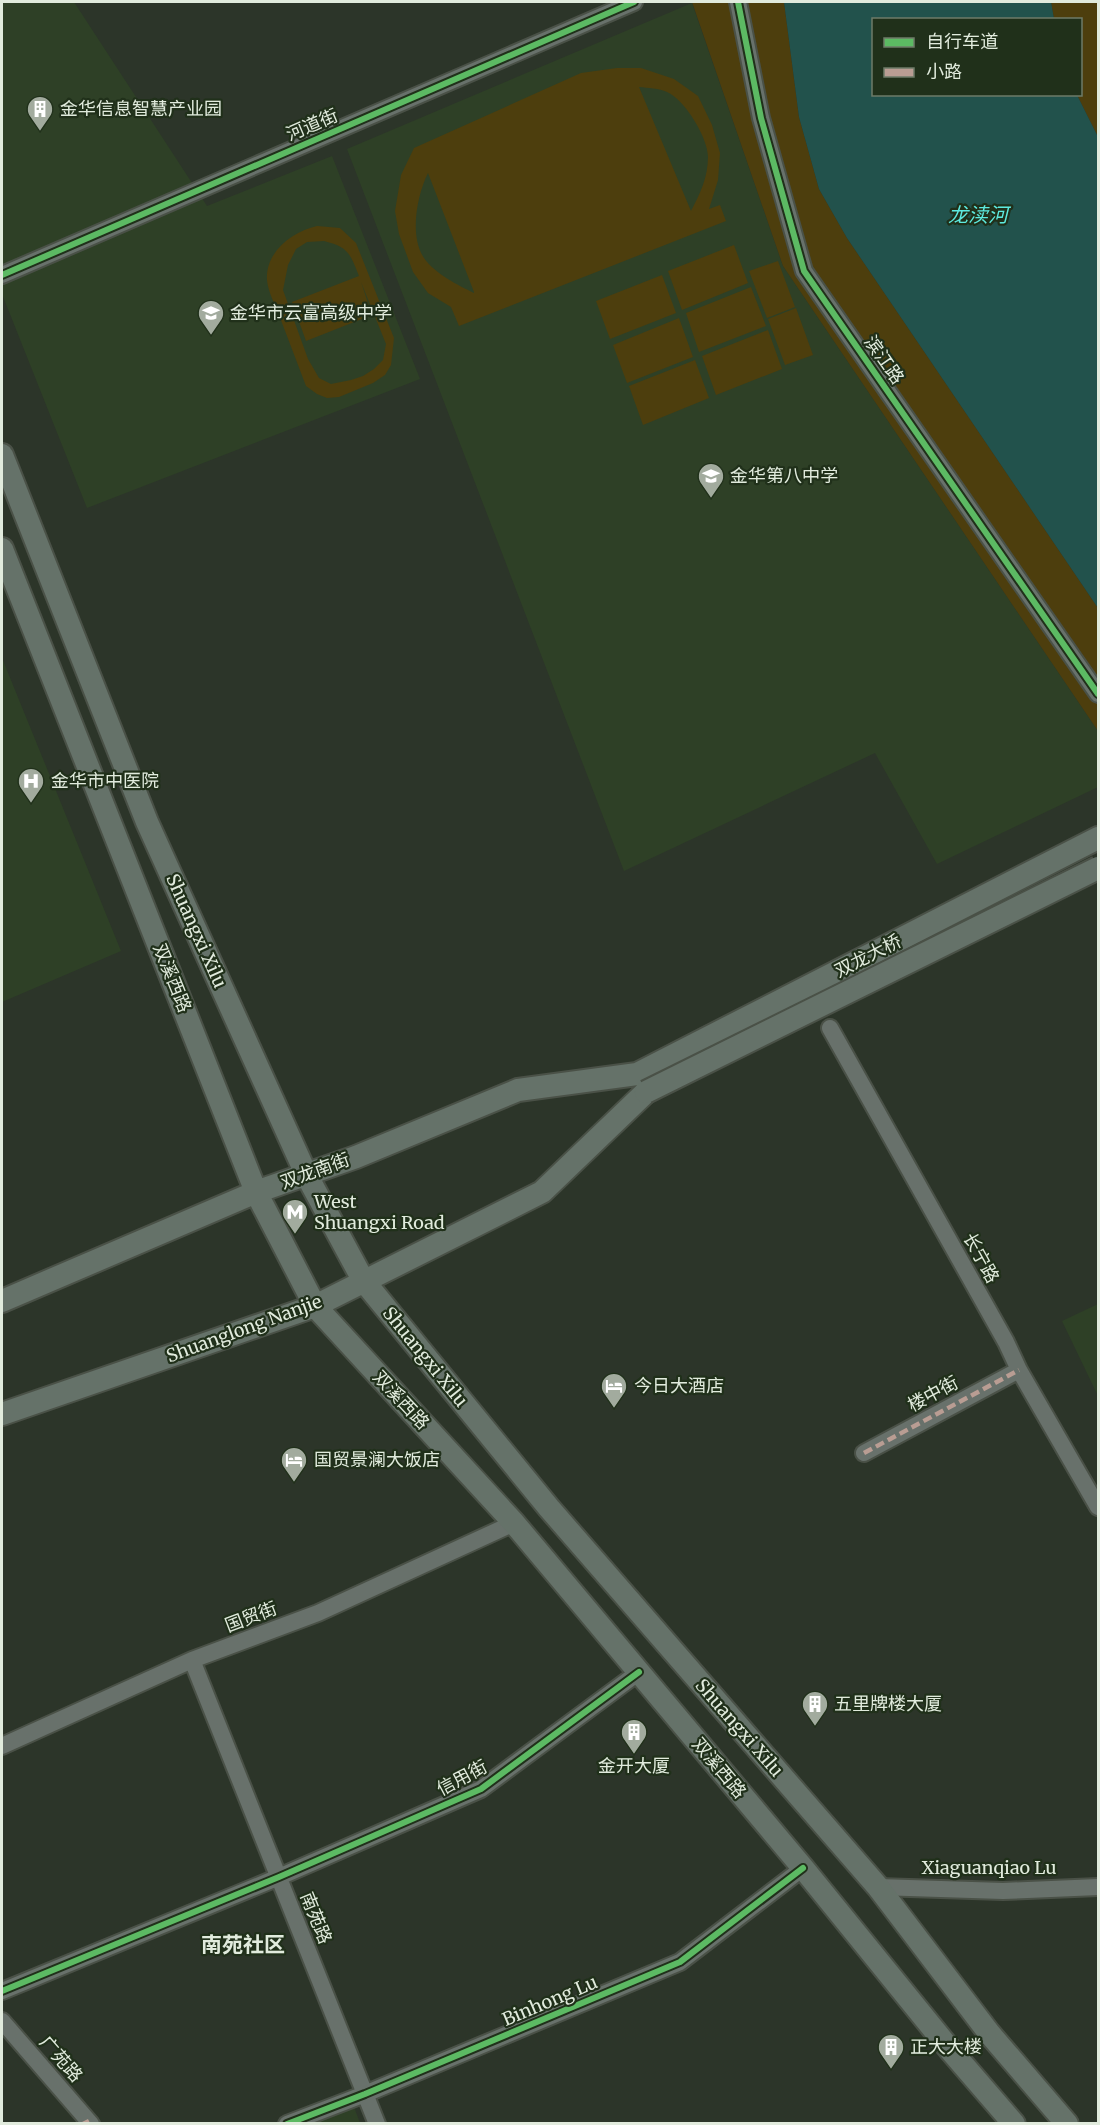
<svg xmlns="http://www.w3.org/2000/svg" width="1100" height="2125" font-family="Merriweather,'Noto Sans SC',serif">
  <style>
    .built { fill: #2e4026 }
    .green { fill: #4d3e0d; fill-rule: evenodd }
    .water { fill: #22524c }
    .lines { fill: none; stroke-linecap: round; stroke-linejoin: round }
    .minor-casing { stroke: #4a5147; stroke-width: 20 }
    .major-casing { stroke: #4a5147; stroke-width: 26 }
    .minor { stroke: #68716b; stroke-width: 16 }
    .major { stroke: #657269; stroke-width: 22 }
    .major-bridge-casing { stroke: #4a5147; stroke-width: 26; stroke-linecap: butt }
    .major-bridge { stroke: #657269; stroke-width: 22 }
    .quiet { stroke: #b99d93; stroke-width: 4.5; stroke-dasharray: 9 4.5; stroke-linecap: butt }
    .cycleway-casing { stroke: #20301a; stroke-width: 10 }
    .cycleway { stroke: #5cba63; stroke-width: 6 }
    .labels { text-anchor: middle; stroke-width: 4.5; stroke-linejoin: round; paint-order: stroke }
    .poi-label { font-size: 18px; fill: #e1ebdd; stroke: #20301a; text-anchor: start }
    .street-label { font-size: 18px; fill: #e1ebdd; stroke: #20301a }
    .water-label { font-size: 20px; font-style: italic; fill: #5deadf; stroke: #20301a }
    .quarter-label { font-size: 21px; font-weight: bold; fill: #e1ebdd; stroke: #20301a }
  </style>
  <rect width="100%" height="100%" fill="#2c3529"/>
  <!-- built -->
  <path class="built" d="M2,2H74L207,206L332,156L420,379L87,508L2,294Z
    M692,3L783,266L1098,731V787L937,864L875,753L624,871L347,149Z
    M2,658L121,951L2,1002Z
    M1098,1304V1396L1062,1321Z
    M354,2107L360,2123H313Z"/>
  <!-- green -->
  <path class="green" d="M692,2H784L799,117L819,189L847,238L1098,608V731L783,266Z
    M1051,2H1098V137L1077,95L1080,94V20L1054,19Z
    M617,68H641L674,79L698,96L712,125L720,153L718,180L709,209L720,205L726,221L459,326L451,307L428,293L413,272L399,234L395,211L401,175L414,148L581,73ZM639,87C648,88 659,88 667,92C685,100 708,138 708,157C708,177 700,194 691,211ZM428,173L474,292V293C458,285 435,274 424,258C409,236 417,195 428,173Z
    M317,226L340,228L356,243L394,338L391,365L385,375L373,383L339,397L327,398L317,394L306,386C297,362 288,339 279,315C275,304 268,292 267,280C265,252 293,231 317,226ZM324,241C348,247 350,253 359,276L292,302L306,341L372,315L361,282L386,344L383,360L374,369L363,376L351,380L331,384L319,378L308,359L283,290L288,265L296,249L307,242Z
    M734,245L748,283L682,310L668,271Z
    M778,261L795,307L767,318L749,271Z
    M662,275L676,313L610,339L596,301Z
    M751,287L766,326L699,352L686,313Z
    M796,308L813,355L785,365L768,319Z
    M679,318L693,357L627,383L613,345Z
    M768,330L782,369L716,395L702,356Z
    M695,360L709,398L643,425L629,386Z"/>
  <!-- water -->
  <path class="water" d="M784,2H1051L1054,19L874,20V94L1077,95L1098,137V608L847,238L819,189L799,117Z"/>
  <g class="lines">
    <!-- minor casing -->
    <g class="minor-casing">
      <path id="minor" d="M738,2L761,118L804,271L1098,694
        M2,275L634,2
        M830,1028L1006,1342L1019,1370L1098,1507
        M864,1453L1019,1370
        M192,1660L377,2124
        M2,1746L192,1660L318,1613L514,1523
        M878,1887L1003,1891L1098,1887
        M2,1991L279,1877L481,1789L639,1672
        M2,2021L91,2124
        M287,2124L365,2094L680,1962L803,1868"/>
    </g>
    <!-- major casing -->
    <g class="major-casing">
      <path id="major" d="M2,455L147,822L306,1174L363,1280L549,1508L878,1887L989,2033L1067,2124
        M2,549L256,1192L315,1306L514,1523L803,1868L952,2052L1014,2124
        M2,1301L256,1192L356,1157L518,1090L637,1074L1098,838
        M2,1414L315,1306L542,1192L646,1092"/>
    </g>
    <!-- minor -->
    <use href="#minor" class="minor"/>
    <!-- major -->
    <use href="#major" class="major"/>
    <!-- major-bridge casing -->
    <g class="major-bridge-casing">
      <path id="major-bridge" d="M646,1092L1098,868"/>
    </g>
    <!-- major-bridge -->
    <use href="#major-bridge" class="major-bridge"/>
    <!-- quiet -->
    <path class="quiet" d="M864,1453L1019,1370
      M83,2124L89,2121"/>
    <!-- cycleway casing -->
    <g class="cycleway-casing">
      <path id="cycleway" d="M738,2L761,118L804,271L1098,694
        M2,275L634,2
        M2,1991L279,1877L481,1789L639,1672
        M287,2124L365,2094L680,1962L803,1868"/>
    </g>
    <!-- cycleway -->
    <use href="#cycleway" class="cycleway"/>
  </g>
  <!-- icons -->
  <defs>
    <g id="building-pin" transform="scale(1.35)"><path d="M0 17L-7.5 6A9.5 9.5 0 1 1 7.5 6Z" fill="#a2ab9e" stroke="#20301a"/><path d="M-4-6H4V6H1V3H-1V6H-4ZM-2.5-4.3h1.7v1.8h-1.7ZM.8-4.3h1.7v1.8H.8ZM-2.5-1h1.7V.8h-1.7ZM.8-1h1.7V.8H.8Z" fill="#fff"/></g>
    <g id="school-pin" transform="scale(1.35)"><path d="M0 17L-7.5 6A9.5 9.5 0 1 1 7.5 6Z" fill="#a2ab9e" stroke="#20301a"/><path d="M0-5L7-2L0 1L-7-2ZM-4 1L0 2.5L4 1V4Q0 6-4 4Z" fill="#fff"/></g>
    <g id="hospital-pin" transform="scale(1.35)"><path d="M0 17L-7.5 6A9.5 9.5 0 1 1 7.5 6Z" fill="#a2ab9e" stroke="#20301a"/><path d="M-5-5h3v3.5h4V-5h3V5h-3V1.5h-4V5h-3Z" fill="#fff"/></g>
    <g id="metro-pin" transform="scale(1.35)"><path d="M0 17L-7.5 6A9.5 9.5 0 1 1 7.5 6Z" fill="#a2ab9e" stroke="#20301a"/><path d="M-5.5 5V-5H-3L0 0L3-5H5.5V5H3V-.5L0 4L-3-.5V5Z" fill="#fff"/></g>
    <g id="hotel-pin" transform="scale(1.35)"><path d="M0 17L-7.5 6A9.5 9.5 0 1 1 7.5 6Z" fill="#a2ab9e" stroke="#20301a"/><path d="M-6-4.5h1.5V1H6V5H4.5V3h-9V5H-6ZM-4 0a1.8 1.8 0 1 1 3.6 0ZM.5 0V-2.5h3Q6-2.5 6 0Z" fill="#fff"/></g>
  </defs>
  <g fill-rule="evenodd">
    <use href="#building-pin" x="40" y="109"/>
    <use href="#school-pin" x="211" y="313"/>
    <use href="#school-pin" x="711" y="476"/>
    <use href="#hospital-pin" x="31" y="781"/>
    <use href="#metro-pin" x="295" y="1212"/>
    <use href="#hotel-pin" x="614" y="1386"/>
    <use href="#hotel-pin" x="294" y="1460"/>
    <use href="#building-pin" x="815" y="1704"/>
    <use href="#building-pin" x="634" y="1732"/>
    <use href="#building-pin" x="891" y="2047"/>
  </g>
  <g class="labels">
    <!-- poi labels -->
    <g class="poi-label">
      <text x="60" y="115">金华信息智慧产业园</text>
      <text x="230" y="319">金华市云富高级中学</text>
      <text x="730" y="482">金华第八中学</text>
      <text x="51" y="787">金华市中医院</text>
      <text x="314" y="1208">West<tspan x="314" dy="21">Shuangxi Road</tspan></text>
      <text x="634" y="1392">今日大酒店</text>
      <text x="314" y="1466">国贸景澜大饭店</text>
      <text x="834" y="1710">五里牌楼大厦</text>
      <text x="634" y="1772" text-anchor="middle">金开大厦</text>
      <text x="910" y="2053">正大大楼</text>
    </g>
    <!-- street labels -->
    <g class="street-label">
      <text transform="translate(312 125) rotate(-23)" y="6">河道街</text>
      <text transform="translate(884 360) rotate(55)" y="6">滨江路</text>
      <text transform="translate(196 931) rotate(66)" y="6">Shuangxi Xilu</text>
      <text transform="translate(868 956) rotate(-27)" y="6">双龙大桥</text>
      <text transform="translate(172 978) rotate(68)" y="6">双溪西路</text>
      <text transform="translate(315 1171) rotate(-20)" y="6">双龙南街</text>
      <text transform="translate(981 1258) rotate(61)" y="6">长宁路</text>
      <text transform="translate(244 1329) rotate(-20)" y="6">Shuanglong Nanjie</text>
      <text transform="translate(425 1357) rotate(51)" y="6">Shuangxi Xilu</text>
      <text transform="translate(933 1394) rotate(-28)" y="6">楼中街</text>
      <text transform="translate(401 1400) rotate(47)" y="6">双溪西路</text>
      <text transform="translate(251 1617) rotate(-21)" y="6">国贸街</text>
      <text transform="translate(739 1728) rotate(49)" y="6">Shuangxi Xilu</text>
      <text transform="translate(719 1768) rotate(50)" y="6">双溪西路</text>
      <text transform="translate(462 1778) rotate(-28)" y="6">信用街</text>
      <text x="989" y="1874">Xiaguanqiao Lu</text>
      <text transform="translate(316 1918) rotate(68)" y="6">南苑路</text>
      <text transform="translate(550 2001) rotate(-23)" y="6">Binhong Lu</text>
      <text transform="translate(61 2059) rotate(49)" y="6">广苑路</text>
    </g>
    <!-- water labels -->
    <g class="water-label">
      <text x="978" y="222">龙渎河</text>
    </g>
    <!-- quarter labels -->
    <g class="quarter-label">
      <text x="243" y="1952">南苑社区</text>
    </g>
  </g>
  <!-- border -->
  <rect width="1100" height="2125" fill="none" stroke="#e1ebdd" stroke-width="6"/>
  <!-- legend -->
  <rect x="872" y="18" width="210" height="78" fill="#20301a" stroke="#6d7b68" stroke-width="1.5"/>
  <rect x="884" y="38" width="30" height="9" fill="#5cba63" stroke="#6d7b68" stroke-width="1.5"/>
  <text x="926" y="48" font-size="18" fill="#e1ebdd">自行车道</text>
  <rect x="884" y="68" width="30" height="9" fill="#b99d93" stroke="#6d7b68" stroke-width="1.5"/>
  <text x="926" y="78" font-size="18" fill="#e1ebdd">小路</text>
</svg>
